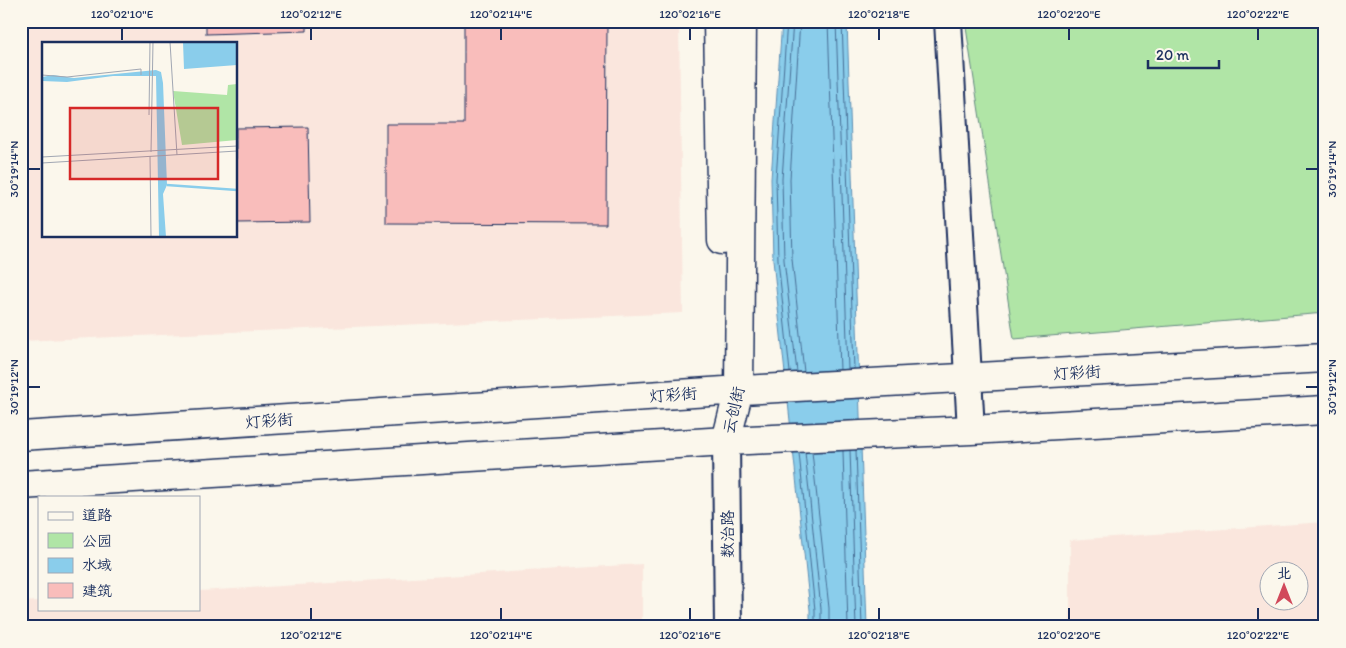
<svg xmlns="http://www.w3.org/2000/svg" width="1346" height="648" font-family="Itim,'LXGW WenKai TC',sans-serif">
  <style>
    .built { fill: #fae6dd; fill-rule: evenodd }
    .green { fill: #b0e5a6; stroke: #668a82 }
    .water { fill: #8acdeb; stroke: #5e8eb3 }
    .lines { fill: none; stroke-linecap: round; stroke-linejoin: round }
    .shore { stroke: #476e96; stroke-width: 1 }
    .building { fill: #f9bdbb; stroke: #1b2f5e }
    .minor-casing { stroke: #1b2f5e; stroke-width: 30 }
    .major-casing { stroke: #1b2f5e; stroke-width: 31 }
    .minor { stroke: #fbf7ec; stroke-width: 26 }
    .major { stroke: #fbf7ec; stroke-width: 28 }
    .ticks { fill: none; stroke: #1b2f5e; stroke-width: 2 }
    .labels { text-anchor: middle; stroke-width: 5; stroke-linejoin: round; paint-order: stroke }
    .street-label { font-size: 16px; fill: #1b2f5e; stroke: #fbf7ec }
    .inset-river { fill: none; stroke: #8acdeb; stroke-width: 2.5 }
    .inset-road { fill: none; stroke: #a1a7b3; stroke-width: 1 }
    .view { fill: #d62828; fill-opacity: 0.15; stroke: #d62828; stroke-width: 2.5 }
    .inset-edge { fill: none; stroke: #1b2f5e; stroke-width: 2.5 }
    .neatline { fill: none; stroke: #1b2f5e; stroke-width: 2 }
    .ticks-label { font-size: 12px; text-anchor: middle; fill: #1b2f5e }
  </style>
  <rect width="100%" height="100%" fill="#fbf7ec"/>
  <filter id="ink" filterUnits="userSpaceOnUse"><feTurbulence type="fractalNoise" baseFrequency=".02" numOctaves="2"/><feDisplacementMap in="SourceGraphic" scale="10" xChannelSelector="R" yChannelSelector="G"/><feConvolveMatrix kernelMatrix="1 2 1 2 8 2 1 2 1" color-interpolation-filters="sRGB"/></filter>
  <g filter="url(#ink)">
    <!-- built -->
    <path class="built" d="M21,21H679L683,313L21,341ZM44,44H236V236H44Z
      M1325,522V627H1070V540ZM1268,570H1298V600H1268Z
      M642,564V627H21V602L39,601V609H199V591Z"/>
    <!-- green -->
    <path class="green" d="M965,21H1325V313L1014,339Z"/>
    <!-- water -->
    <path class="water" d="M782,21H847L867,627H810V610L773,260L771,179Z"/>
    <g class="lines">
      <!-- shore -->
      <path class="shore" d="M787,21L776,179L778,260L790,372
        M793,21L782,179L784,260L797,372
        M800,21L790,179L792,259L804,372
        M828,21L840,370
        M836,21L848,369
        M842,21L854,369
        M850,450L856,627
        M856,450L862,627
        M843,451L848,627
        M805,452L821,609V627
        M812,452L829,608V627
        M799,453L815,610V627"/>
    </g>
    <!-- building -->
    <path class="building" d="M206,21H307V31L206,34Z
      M464,21H607L606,224L386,223V124H464Z
      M308,127L310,222L236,223V128Z"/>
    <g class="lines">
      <!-- minor casing -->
      <g class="minor-casing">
        <path id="minor" d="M948,21L971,430
          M726,441L728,627"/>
      </g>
      <!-- major casing -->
      <g class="major-casing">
        <path id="major" d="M718,21L722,240
          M21,436L725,391L1325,358
          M726,441L739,390L742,21
          M21,485L726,441L971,430L1325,410"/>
      </g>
      <!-- minor -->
      <use href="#minor" class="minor"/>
      <!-- major -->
      <use href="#major" class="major"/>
    </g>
  </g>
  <!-- ticks -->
  <path class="ticks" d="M122,28V40M311,28V40M501,28V40M690,28V40M879,28V40M1069,28V40M1258,28V40M28,169H40M1306,169H1318M28,387H40M1306,387H1318M311,608V620M501,608V620M690,608V620M879,608V620M1069,608V620M1258,608V620"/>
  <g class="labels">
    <!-- street labels -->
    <g class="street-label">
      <text transform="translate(1077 372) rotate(-3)" y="6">灯彩街</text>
      <text transform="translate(673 394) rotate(-4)" y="6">灯彩街</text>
      <text transform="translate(733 410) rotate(-77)" y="6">云创街</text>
      <text transform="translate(269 420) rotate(-4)" y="6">灯彩街</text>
      <text transform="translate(727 534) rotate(-90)" y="6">数治路</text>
    </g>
  </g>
  <!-- overview -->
  <g transform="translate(42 42)">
    <rect width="195" height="195" fill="#fbf7ec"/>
    <path d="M195,42V98L140,103L131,49L185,53L186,43Z" fill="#b0e5a6"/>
    <path d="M141,0H195V23L142,27ZM114,28L119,30L121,41L125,143L121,152L124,195H117L114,34H71L25,40L0,39V35L11,33L32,36Z" fill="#8acdeb"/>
    <path class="inset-river" d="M125,143L195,148"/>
    <path class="inset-road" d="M128,0L135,113M0,33L25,35L99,27V33M107,73L108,0M109,110L111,0M108,114L109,195M0,115L195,104M0,121L195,109"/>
    <path class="view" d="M28,66H176V137H28Z"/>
    <rect width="195" height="195" class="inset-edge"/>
  </g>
  <!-- margin -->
  <rect width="1346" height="648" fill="none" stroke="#fbf7ec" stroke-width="55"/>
  <!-- legend -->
  <rect x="38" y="496" width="162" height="115" fill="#fbf7ec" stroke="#a1a7b3"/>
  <rect x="48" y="512" width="25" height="8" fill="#fbf7ec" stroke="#a1a7b3"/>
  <text x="82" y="520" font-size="15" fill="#1b2f5e">道路</text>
  <rect x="48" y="533" width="25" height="15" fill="#b0e5a6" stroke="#a1a7b3"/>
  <text x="82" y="546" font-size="15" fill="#1b2f5e">公园</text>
  <rect x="48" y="558" width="25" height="15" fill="#8acdeb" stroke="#a1a7b3"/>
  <text x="82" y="570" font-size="15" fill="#1b2f5e">水域</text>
  <rect x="48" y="583" width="25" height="15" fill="#f9bdbb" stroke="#a1a7b3"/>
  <text x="82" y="596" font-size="15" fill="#1b2f5e">建筑</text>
  <!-- north arrow -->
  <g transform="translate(1284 586)"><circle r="24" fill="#fbf7ec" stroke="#a1a7b3"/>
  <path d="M0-4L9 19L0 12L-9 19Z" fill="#d1495b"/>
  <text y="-8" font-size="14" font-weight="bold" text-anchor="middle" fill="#1b2f5e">北</text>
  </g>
  <!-- scale -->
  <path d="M1148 60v8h71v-8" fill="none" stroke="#1b2f5e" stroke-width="2.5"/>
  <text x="1156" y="60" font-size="15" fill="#1b2f5e" stroke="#fbf7ec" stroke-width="4" paint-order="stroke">20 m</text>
  <rect x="28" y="28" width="1290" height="592" class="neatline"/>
  <g class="ticks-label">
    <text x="122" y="18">120°02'10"E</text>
    <text x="311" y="18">120°02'12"E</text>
    <text x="501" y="18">120°02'14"E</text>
    <text x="690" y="18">120°02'16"E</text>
    <text x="879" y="18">120°02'18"E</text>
    <text x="1069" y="18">120°02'20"E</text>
    <text x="1258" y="18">120°02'22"E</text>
    <text transform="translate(14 169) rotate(-90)" y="4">30°19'14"N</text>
    <text transform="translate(1332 169) rotate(-90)" y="4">30°19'14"N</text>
    <text transform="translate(14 387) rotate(-90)" y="4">30°19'12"N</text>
    <text transform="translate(1332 387) rotate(-90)" y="4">30°19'12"N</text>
    <text x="311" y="639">120°02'12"E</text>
    <text x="501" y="639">120°02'14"E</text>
    <text x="690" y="639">120°02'16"E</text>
    <text x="879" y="639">120°02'18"E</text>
    <text x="1069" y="639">120°02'20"E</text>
    <text x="1258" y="639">120°02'22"E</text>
  </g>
</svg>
